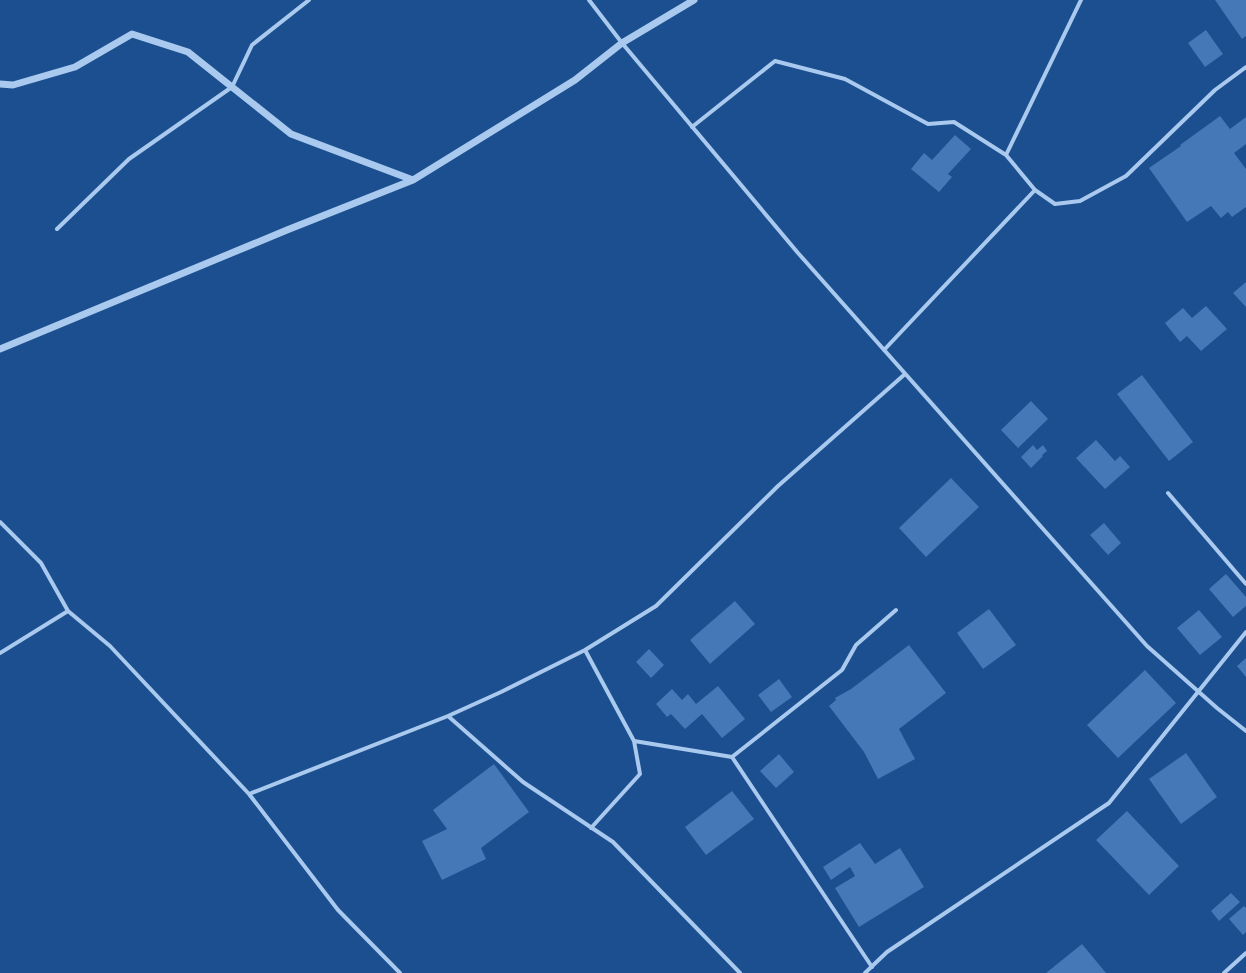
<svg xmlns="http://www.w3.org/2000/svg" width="1246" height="973" font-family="Helvetica,sans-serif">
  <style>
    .building { fill: #4478b7 }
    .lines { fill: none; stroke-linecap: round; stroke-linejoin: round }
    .minor { stroke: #a9c9ee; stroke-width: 4 }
    .tertiary { stroke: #a9c9ee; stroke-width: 7 }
  </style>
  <rect width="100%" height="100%" fill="#1b4f8f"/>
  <!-- building -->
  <path class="building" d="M1215,0H1246V36L1242,39Z
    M1206,30L1223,54L1205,67L1188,43Z
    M1220,116L1230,129L1246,117V144L1234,153L1246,169V207L1232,217L1228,212L1221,218L1211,206L1187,222L1149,168L1181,146L1180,145Z
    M955,135L971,149L948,174L952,177L939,192L911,169L924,153L932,160Z
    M1246,282V307L1233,293Z
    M1206,306L1227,329L1201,351L1187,336L1180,342L1165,323L1183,308L1192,318Z
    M1142,375L1193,442L1169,461L1117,394Z
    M1031,401L1048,419L1018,448L1001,430Z
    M1096,440L1115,461L1120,456L1130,467L1105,489L1076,458Z
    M1033,445L1037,450L1043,445L1047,451L1042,455L1043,456L1031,468L1021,457Z
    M951,478L979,507L926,557L899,528Z
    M1104,523L1121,543L1108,555L1090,535Z
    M1226,574L1246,597V606L1233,617L1209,589Z
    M735,601L755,624L710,664L690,640Z
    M989,609L1016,645L983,669L957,633Z
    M1199,610L1222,637L1200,655L1177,628Z
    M909,645L946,693L899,729L915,759L878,779L864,752L829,706L836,700L835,698L851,689Z
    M649,649L664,665L651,678L636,662Z
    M1246,658V677L1237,666Z
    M1145,670L1176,703L1118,758L1087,725Z
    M779,679L792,697L771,712L758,695Z
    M718,686L745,719L722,738L702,714L685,729L671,714L667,717L656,704L672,689L682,700L688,694L696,704Z
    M1186,753L1217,797L1181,824L1149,779Z
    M779,754L794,772L776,788L760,771Z
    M494,764L529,812L481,848L486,859L442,880L422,841L447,829L433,810Z
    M732,791L754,819L706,855L685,827Z
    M1127,811L1179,866L1149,895L1096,840Z
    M860,843L875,864L900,848L924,887L859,927L835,888L855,876L850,867L831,880L823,867Z
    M1231,893L1240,902L1219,921L1211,911Z
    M1244,906L1246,908V932L1243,935L1229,919Z
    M1082,944L1106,973H1046Z"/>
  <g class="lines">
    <!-- minor -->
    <path class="minor" d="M589,0L622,43L798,253L1147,646L1217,708L1246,731
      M692,127L775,61L845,79L928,124L954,122L1006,155L1035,190L1055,204L1080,201L1126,176L1215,90L1246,67
      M1006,155L1081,0
      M57,229L129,159L232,87L252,45L309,0
      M884,350L1035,190
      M1168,493L1246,584
      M0,522L41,563L68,611L110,646L249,794L338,910L400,973
      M585,650L634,741L640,774L591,828
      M0,653L68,611
      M448,716L523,782L613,842L740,973
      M634,741L732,757L842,670L856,645L896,610
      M732,757L872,967
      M249,794L448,716L501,692L585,650L656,606L778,486L905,374
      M865,973L887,952L1109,803L1246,632
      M1224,973L1246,953"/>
    <!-- tertiary -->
    <path class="tertiary" d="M0,84L13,85L75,67L132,34L188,52L291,134L413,180
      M0,349L287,230L413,180L575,80L622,43L694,0"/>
  </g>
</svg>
